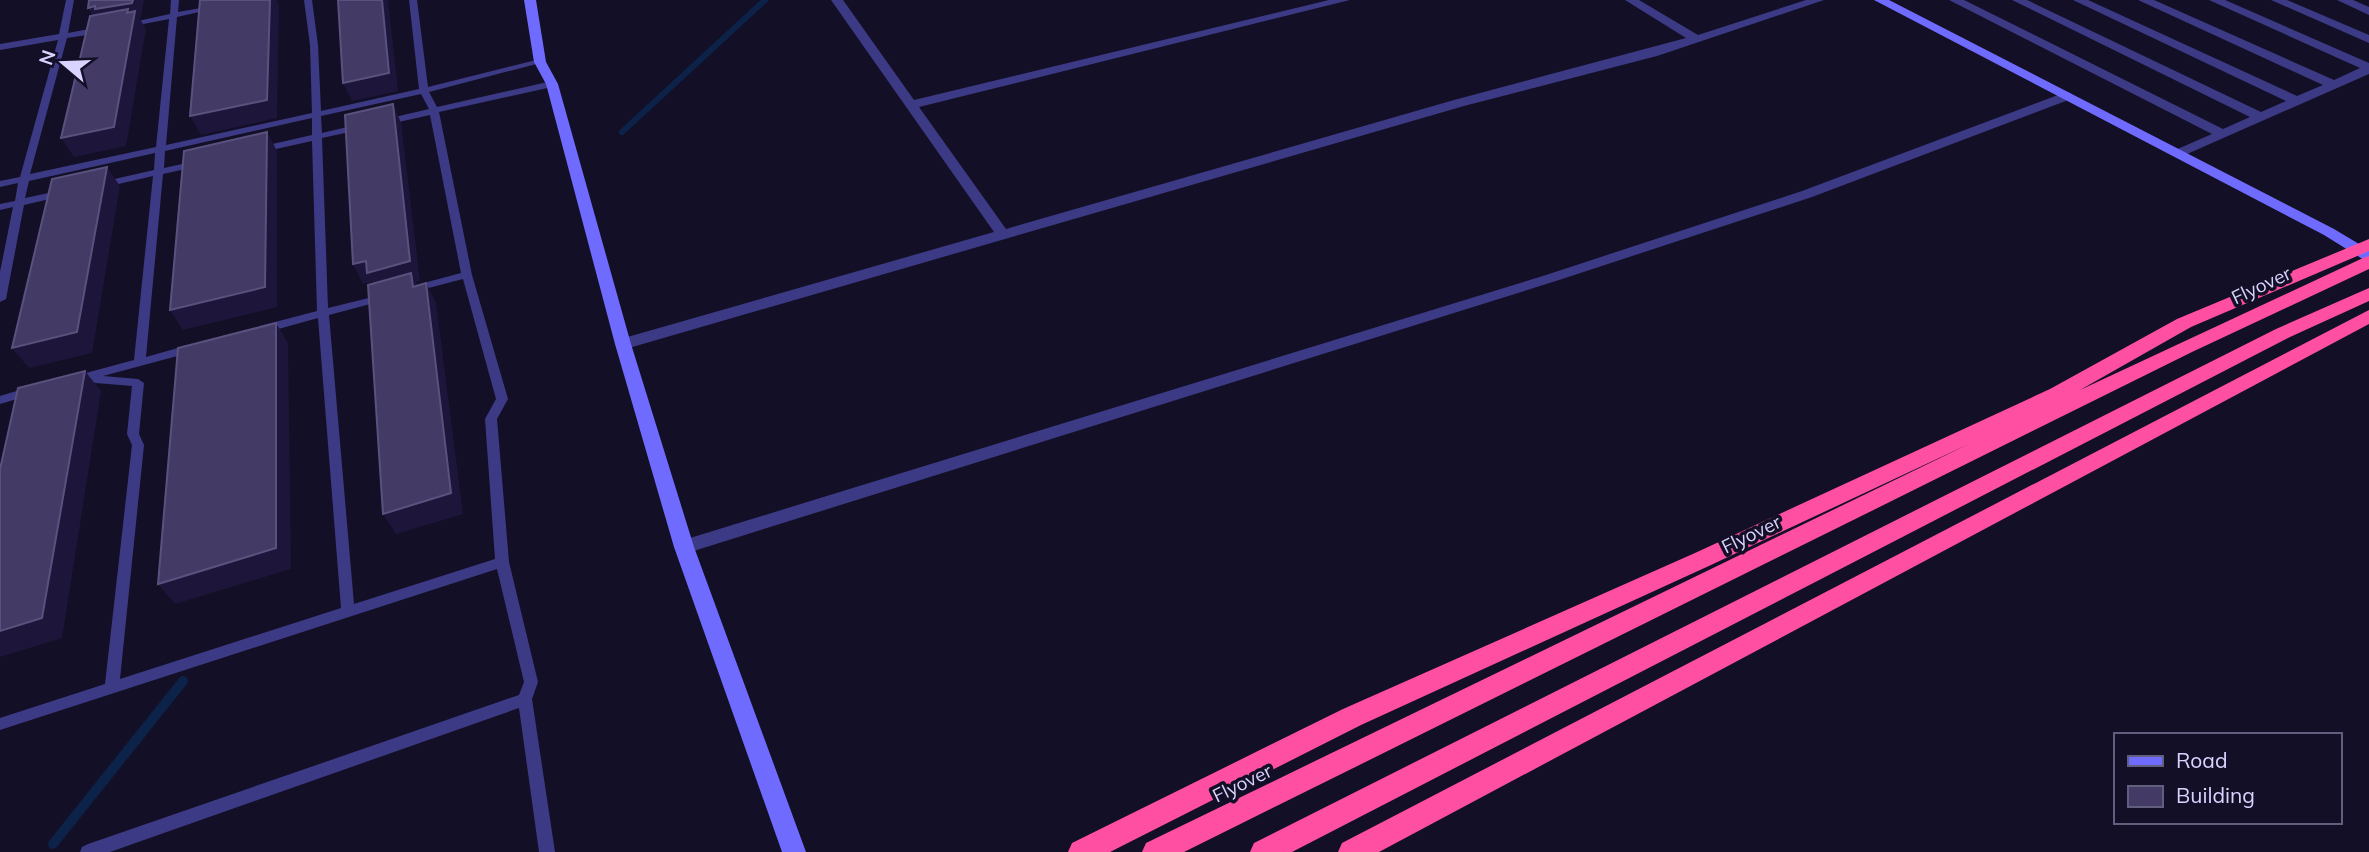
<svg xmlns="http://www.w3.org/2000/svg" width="2369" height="852" font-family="Mulish,sans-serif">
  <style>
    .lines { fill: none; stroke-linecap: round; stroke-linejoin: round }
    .stream-far1 { stroke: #0c2248; stroke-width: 6 }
    .stream { stroke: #0c2248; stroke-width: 10 }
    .lane { fill: #3d3a85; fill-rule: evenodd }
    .street { fill: #3d3a85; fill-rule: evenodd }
    .secondary { fill: #6f6bff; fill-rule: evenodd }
    .highway { fill: #ff4fa3; fill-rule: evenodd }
    .shaded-wall { fill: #1d163a }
    .building { fill: #433a66; stroke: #5a527e; stroke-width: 2 }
    .labels { text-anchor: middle; stroke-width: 7; stroke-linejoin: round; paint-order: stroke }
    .street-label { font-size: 19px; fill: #d9d4ff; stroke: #130f26 }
  </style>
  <rect width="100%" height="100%" fill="#130f26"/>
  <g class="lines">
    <!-- stream-far1 -->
    <path class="stream-far1" d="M622,132L765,0"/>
    <!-- stream -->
    <path class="stream" d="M53,844L183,681"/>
    <!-- lane -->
    <path class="lane" d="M66,0H74L68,33L100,27L104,30L100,33L67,38L30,174L156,147L169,19L128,27L124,24L170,14L171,0H179L178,12L213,6L217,8L177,17L166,145L312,113L310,45L304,0H312L318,45L321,111L419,89L409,0H417L428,87L540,59L544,62L429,92L437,107L552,81L556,84L552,87L439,112L472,275L508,399L497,419L509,562L538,682L532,699L555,852H539L519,708L110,852H80L82,847L88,844L519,695L524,682L497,569L0,730V718L105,684L132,445L127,434L132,386L84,382L75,384L69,380L71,377L134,360L153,176L101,188L96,185L97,183L154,170L155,153L29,181L25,198L63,190L68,193L67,195L24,205L6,299L0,302V272L13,207L0,210V204L15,201L18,183L0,187V181L20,177L58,40L0,50V44L59,34ZM421,94L429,109L382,120L380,122L385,125L430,115L461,273L409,287L408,289L413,292L463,279L496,399L485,419L495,559L354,604L329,315L389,299L391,297L385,294L328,308L322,138L363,129L365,127L360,124L322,133L321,116ZM312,118V135L255,148L253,150L258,153L312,141L317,311L260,326L258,329L264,333L318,318L341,608L120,679L144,445L139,434L144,383L138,379L103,376L196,351L198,348L192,344L146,357L163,174L203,165L205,163L200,160L164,168L165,151Z
      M30,387L36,391L34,394L0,404V396Z"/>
    <!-- street -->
    <path class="street" d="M831,0H843L914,100L1329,0H1350L919,107L1006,229L1454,100L1686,38L1625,0H1639L1698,35L1806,0H1824L1657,56L1464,106L629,348H617L615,344L617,340L994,232Z
      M1949,0H1964L2223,129L2250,117L2012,0H2027L2261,112L2286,101L2073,0H2088L2297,96L2323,85L2138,0H2154L2334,80L2360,68L2209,0H2225L2369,63V74L2178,158L2171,154L2173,151L2212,134Z
      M2271,0H2287L2369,35V43Z
      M2337,0H2353L2369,7V15Z
      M2066,92L2071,93V99L1812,197L1556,281L684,554L677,552L674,547L677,542L1546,275L1802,191Z"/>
    <!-- secondary -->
    <path class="secondary" d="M524,0H536L546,62L558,84L631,344L694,547L806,852H782L674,547L615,344L546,84L534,62Z
      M1874,0H1889L2334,229L2369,250V263L2324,235Z"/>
    <!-- highway -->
    <path class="highway" d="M2369,239V251L2191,327L2080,390L2363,258L2369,256V269L2192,352L1184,852H1142L1146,843L1971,443L1711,565L1361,725L1110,852H1068L1072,843L1343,709L1695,553L2050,389L2177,319Z
      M2369,288V301L2290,337L1292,852H1250L1254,843L2276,329Z
      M2369,310V324L1379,852H1338L1342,843Z"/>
  </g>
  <!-- shaded-wall -->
  <path class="shaded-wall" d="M133,0H144L141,17H139L146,29L126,146L74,157L61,138L96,22L88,8Z
    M270,0H276L279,5L277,118L201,135L190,116Z
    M382,0H388L398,91L352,101L343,83Z
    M393,104L401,123L420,281L416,282L422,293H378L372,282L363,284L353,264L366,261Z
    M267,132L277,151V307L183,330L170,310Z
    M107,167L120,186L92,353L29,368L12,348Z
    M426,283L436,303L463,514L396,534L383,514Z
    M276,323L288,343L291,569L175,604L158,584Z
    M85,371L101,391L62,638L0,657V631Z"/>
  <!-- building -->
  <path class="building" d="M89,0H133L132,3L95,9V6L88,8Z
    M200,0H270L267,100L190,116Z
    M338,0H382L389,73L343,83Z
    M128,9L127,13L135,11L114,127L61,138L90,16Z
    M393,104L410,261L367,273L366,261L353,264L345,115Z
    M267,132L265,287L170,310L184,151Z
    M107,167L77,332L12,348L52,179Z
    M411,273L413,287L426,283L451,493L383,514L368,285Z
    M276,323V548L158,584L178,348Z
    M85,371L42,618L0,631V469L18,388Z"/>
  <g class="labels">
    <!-- street labels -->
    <g class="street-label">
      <text transform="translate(2261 285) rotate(-25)" y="7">Flyover</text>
      <text transform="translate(1751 534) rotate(-26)" y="7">Flyover</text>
      <text transform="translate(1242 783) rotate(-26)" y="7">Flyover</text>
    </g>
  </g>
  <!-- legend -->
  <rect x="2114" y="733" width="228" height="91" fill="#130f26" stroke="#625e7d" stroke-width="2"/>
  <rect x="2128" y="756" width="35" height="10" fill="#6f6bff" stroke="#625e7d" stroke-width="2"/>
  <text x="2176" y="768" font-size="21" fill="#d9d4ff">Road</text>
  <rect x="2128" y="786" width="35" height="21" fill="#433a66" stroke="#625e7d" stroke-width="2"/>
  <text x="2176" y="803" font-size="21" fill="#d9d4ff">Building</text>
  <!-- north arrow -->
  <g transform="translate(63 63) rotate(289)" stroke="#130f26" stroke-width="5" paint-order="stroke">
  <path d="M0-5L12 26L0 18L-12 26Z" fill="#d9d4ff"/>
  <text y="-10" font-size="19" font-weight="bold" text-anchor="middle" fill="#d9d4ff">N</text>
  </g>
</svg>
